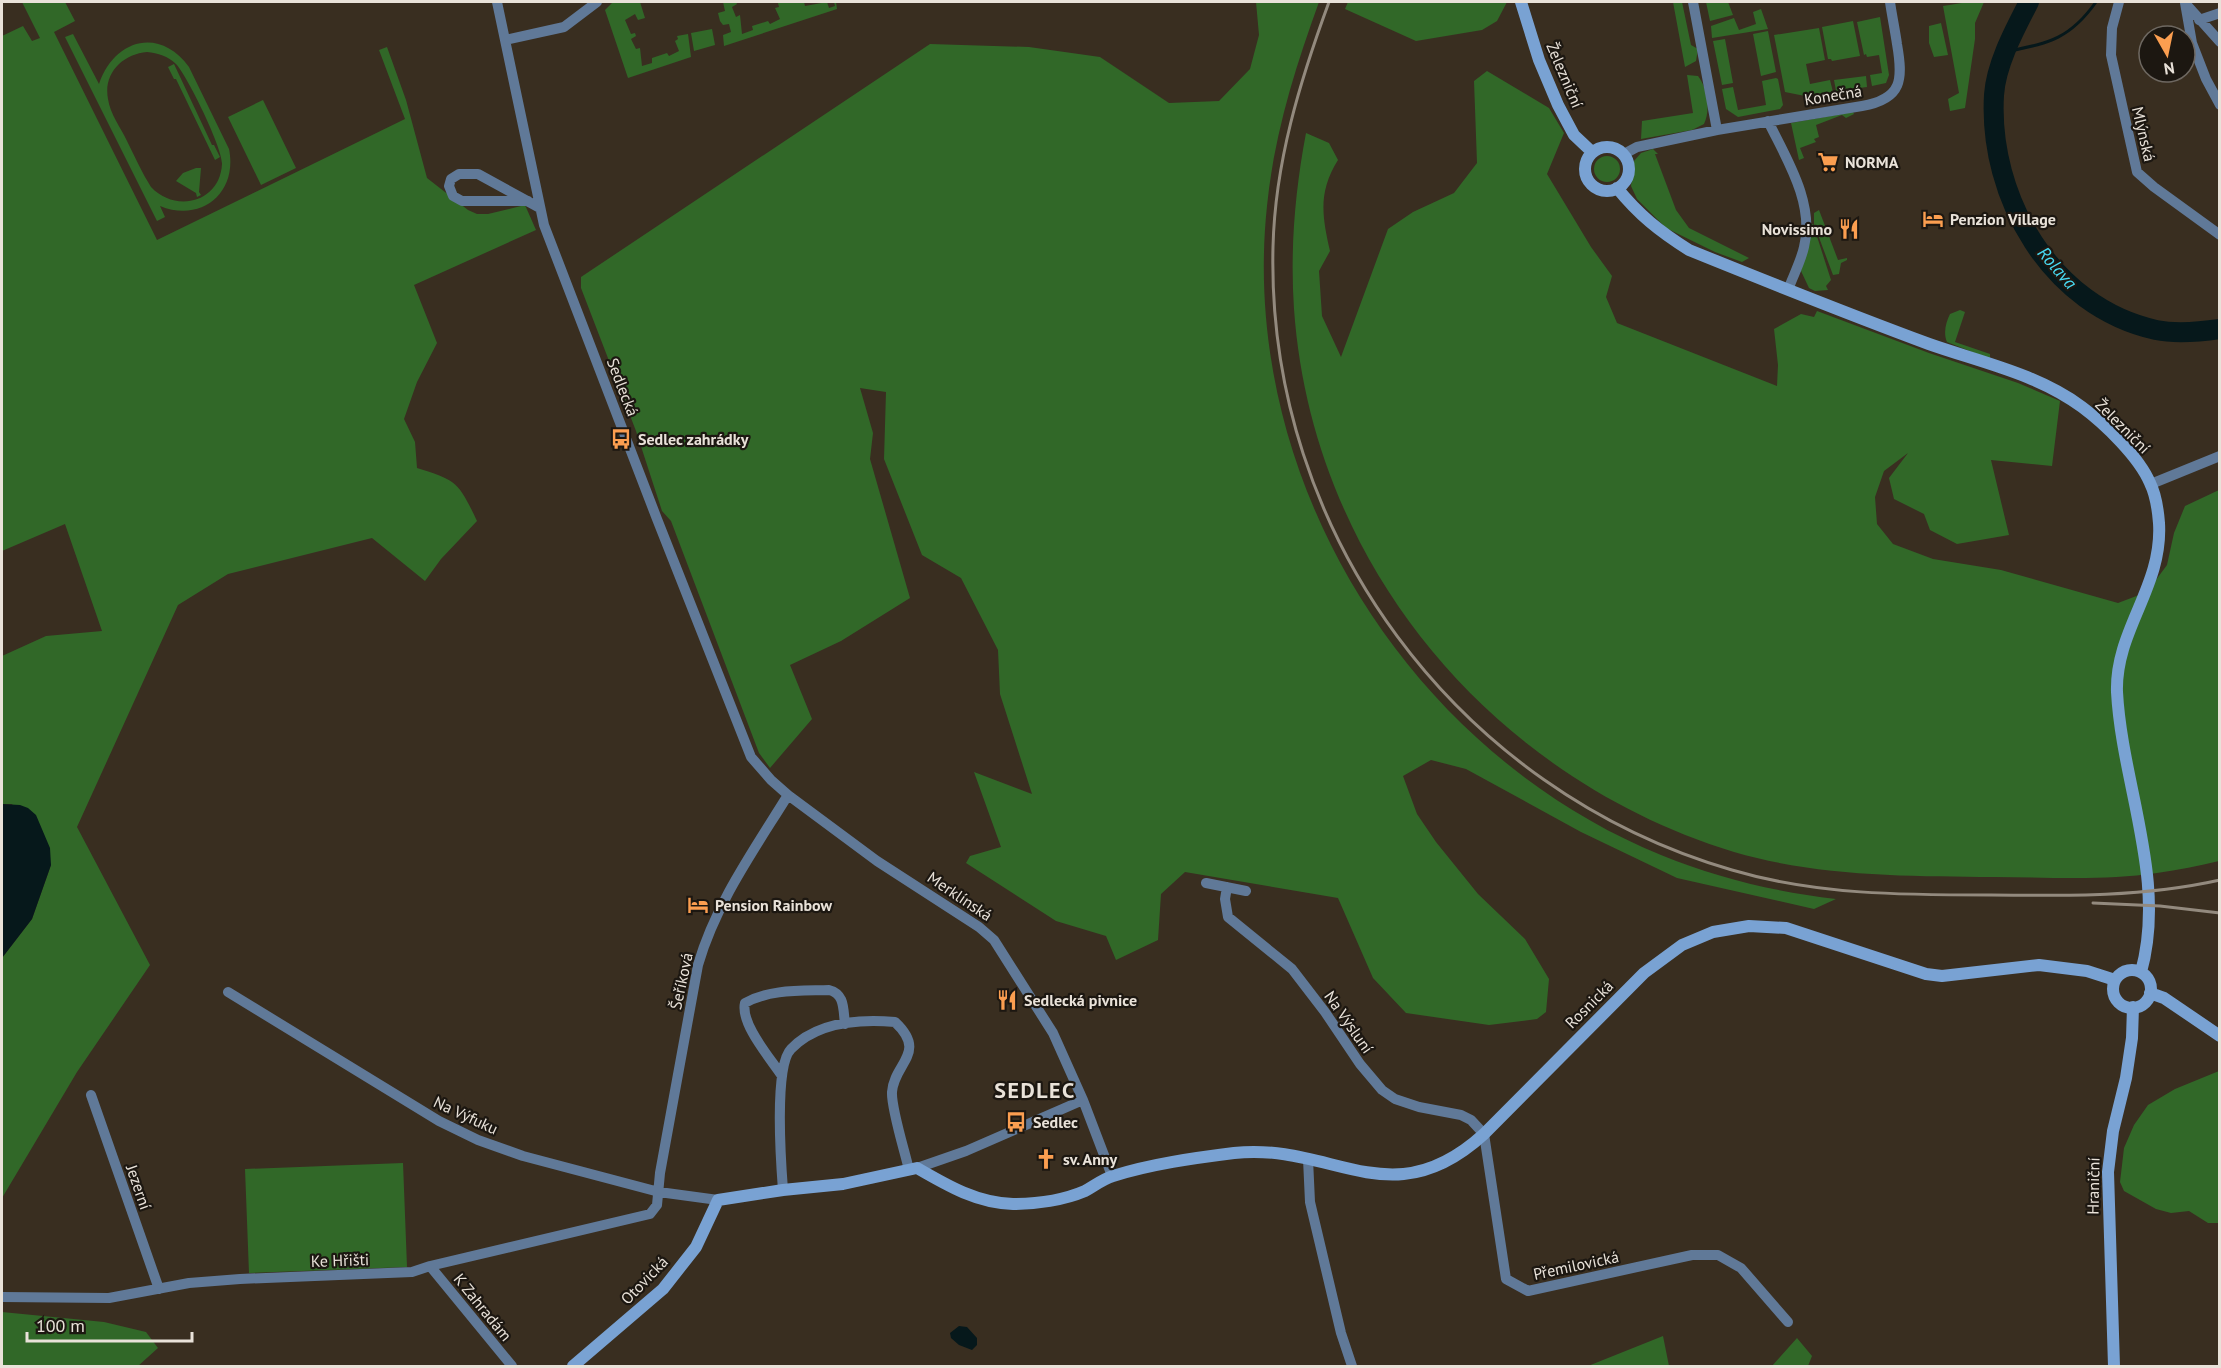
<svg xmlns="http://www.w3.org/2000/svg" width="2221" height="1368" font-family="'PT Sans',sans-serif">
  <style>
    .green { fill: #316828; fill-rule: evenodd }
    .water { fill: #06181b }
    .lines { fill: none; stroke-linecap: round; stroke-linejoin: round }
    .stream { stroke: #06181b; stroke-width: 3 }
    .river { stroke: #06181b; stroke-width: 20 }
    .street { stroke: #607998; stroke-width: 10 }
    .secondary { stroke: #79a2d3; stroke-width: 12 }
    .rail { stroke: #938a7e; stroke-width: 3 }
    .labels { text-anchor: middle; stroke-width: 4.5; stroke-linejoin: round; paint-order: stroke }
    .street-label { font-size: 16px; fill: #e9e2d9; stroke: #1c1711 }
    .poi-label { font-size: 16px; font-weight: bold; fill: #e9e2d9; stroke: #1c1711; text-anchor: start }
    .water-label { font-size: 18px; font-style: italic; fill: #47d9f1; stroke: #1c1711 }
    .district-label { font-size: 22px; font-weight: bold; letter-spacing: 1.5px; fill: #e9e2d9; stroke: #1c1711 }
  </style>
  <rect width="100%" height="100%" fill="#392e20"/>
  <!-- green -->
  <path class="green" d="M22,2H65L75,21L54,32L157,240L405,119L379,50L387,47L406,100L427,178L468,210L477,214H488L525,205L536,230L414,285L437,343L417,382L404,419L415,442L417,468C457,480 459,483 477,521L441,559L425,581L372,538L228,574L178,605L77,827L150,965L77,1072L2,1198V958L32,919L51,865L12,804H2V656L46,636L102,631L65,524L2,551V36L23,26L32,41L40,38Z
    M613,2H640L645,18L638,20L635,14L625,20L631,34L635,33L636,36L631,39L636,49L640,48L642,66L652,63V58L667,53L669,56L679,51L675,41L678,39L677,36L688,34L691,57L628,78L605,10Z
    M723,2H736L737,4L732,7L736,17L740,15L742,34L753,30L752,26L768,21L770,24L780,19L775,8L779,7L778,3L804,2L805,6L827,2L829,8L835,6L834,2H836L837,9L724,46L723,35L731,32L729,24L723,25L720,21L718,13L725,11Z
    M1256,2H1319C1295,68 1274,135 1267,206C1238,480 1409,752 1661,855C1717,878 1776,892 1836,899L1814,909L1677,878L1581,832L1466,769L1431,760L1403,776L1417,814L1436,842L1478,894L1525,939L1549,979L1546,1012L1537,1019L1489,1025L1406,1013L1373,978L1338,898L1185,872L1161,894L1158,940L1116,960L1106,936L1056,921L966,863L970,856L1001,847L974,772L1032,794L1000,694L998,650L961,578L922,555L884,459L886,392L860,388L873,433L870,459L910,598L841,641L790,665L812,719L770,768L759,753L671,521L662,511L636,431L581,288V277L930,44L1029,47L1100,57L1169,103L1219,101L1250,69L1259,35Z
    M1348,2H1507L1497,21L1482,30L1416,41L1345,9Z
    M1673,2H1682L1691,45L1698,49L1696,61L1685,67Z
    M1706,2H1728L1733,15L1710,21Z
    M1968,2H1984L1975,23V39L1965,108L1950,111L1948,99L1959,93L1943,6Z
    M1761,9L1768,29L1712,38L1711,26L1734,18L1739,30L1756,24L1753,12Z
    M1880,17L1889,75L1886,83L1872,86L1870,75L1882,73L1879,55L1867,57L1866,54L1864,55L1857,22Z
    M1853,21L1860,56L1832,61L1831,59H1828L1822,27Z
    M1941,23L1948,55L1934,57L1929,43V26Z
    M1819,28L1825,60L1806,64L1810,84L1830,80L1833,92L1810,97L1785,92L1774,35Z
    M712,29L715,45L694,51L691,33Z
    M1768,31L1776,72L1761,76L1753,34Z
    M73,34L99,84C114,40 159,26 189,67L229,149C238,193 201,223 160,206L165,217L157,221L65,37ZM147,52C158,53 168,56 176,64C188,77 223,149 222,164C220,203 175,213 151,187C142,173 135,157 127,141C121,128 110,114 108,99C103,73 123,54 147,52Z
    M1725,39L1733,83L1722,85L1713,41Z
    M174,64L212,145H214L220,157L215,160L176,79H174L168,67Z
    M1487,71L1549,108L1564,133L1547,174L1591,247L1612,276L1606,297L1617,323L1777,386L1778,365L1774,329L1801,314L1814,317L1817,311L1929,353L2018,383L2060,401L2052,466L1991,460L2009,535L1957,544L1930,530L1924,514L1894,499L1889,478L1908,453L1884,471L1875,497L1877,524L1893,544L1933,559L2001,570L2118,603L2147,592L2167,565L2174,533L2185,506L2219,490V861C2199,866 2178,870 2157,873C2103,881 2048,877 1994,877C1907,876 1819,877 1734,852C1492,778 1312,564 1294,309C1290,250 1295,191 1306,133L1329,143L1338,160C1318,192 1322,216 1330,251L1319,271L1322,316L1341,357L1388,229L1413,212L1454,193L1477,163L1474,81Z
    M1687,75L1698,76C1707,87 1711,110 1704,124L1692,130L1641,139L1642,121L1693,113Z
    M1866,76L1867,87L1836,91L1834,80Z
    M1776,78L1778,79L1783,105L1780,109L1738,117L1726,109L1722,89L1733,87L1738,110L1766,105L1762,81Z
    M263,100L296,168L261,185L228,117Z
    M1853,112L1854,114L1846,118L1842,115L1816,125L1819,137L1814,139L1816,142L1800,148L1804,158L1799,160L1791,123Z
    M1653,149L1658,154H1655L1676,210L1689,228L1749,258L1742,262L1715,252L1666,228L1637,199L1631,186L1634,161L1641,153Z
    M1594 169a13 13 0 1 1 26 0a13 13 0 1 1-26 0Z
    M196,168H201L199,192L201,195L197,197L196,193L176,181L183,173Z
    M1819,210L1838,260L1847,258V260L1841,263L1839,274L1833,275L1814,224V213Z
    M1810,224H1813L1831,280L1826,286L1828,290L1815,291L1809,288L1801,271Z
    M1960,310L1965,312L1955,342L1990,354V359L1947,342C1943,333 1946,322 1950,314Z
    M2219,1071V1223H2208L2189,1211L2171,1213L2156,1209L2124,1191L2120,1182L2124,1148L2134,1125L2148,1105L2175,1089Z
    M403,1163L407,1267L249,1273L245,1169Z
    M2,1312L104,1322L146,1332L158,1348L138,1366H2Z
    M1663,1336L1669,1366H1588Z
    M1797,1338L1812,1356L1808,1366H1772Z"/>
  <!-- water -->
  <path class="water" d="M2,804L20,805L28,808L36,815L50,848L51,865L32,919L2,958Z
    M959,1326L967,1327L977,1338V1345L972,1350L959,1345L951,1338L950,1333Z"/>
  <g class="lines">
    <!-- stream -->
    <path class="stream" d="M2005,52C2048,43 2069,40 2096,2"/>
    <!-- river -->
    <path class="river" d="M2029,2C2015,29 1996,64 1994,95C1988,197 2051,307 2156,330C2176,334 2199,332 2220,329"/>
    <!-- street -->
    <path class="street" d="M497,2L544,225L657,519L751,757L771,780L788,795L877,861L979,927L994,940L1053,1033L1083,1100L1112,1176
      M1693,2L1717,130
      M2119,2L2112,28L2111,55L2137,172L2154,187L2220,235
      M2185,3L2192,43L2206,79L2220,105
      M2186,4L2220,42
      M2199,20L2220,13
      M505,40L564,27L597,2
      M1768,121C1786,158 1815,203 1804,247C1801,261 1793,276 1788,290
      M1624,154L1637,147L1717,130L1862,106C1903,99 1903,79 1897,44C1895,30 1892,16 1890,2
      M528,201H462L453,196L449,186L451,179L459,174H478L540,208
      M2151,484L2220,456
      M1206,883L1246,891
      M1227,887L1225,899L1228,917L1292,969L1325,1012L1360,1064L1382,1090L1395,1099L1419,1107L1461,1115L1471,1120L1484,1134L1506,1279L1528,1291L1692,1255H1718L1741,1268L1788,1322
      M228,992L439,1121L478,1140L523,1156L659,1192L718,1200
      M782,1076C771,1059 740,1024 745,1003C770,989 801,991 829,990C845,994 843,1009 845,1024
      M91,1095L159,1289
      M1308,1159L1310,1202L1341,1333L1352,1366
      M917,1168L966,1151L1083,1100
      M783,1190C781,1164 774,1066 791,1049C817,1022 860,1019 895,1022C928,1053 894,1063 892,1092C891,1108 905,1152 909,1170
      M430,1266L512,1366
      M2,1297L109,1298L189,1283L240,1279L412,1272L430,1266L650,1214L657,1205L660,1173L698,965C716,903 754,850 788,795"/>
    <!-- secondary -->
    <path class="secondary" d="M1521,2L1539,60L1558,105L1574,135L1592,152
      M1585 169a22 22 0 1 1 44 0a22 22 0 1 1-44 0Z
      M1617,188C1639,215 1659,231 1689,250C1768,282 1848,314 1929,344C1980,362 2038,374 2082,407C2105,424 2139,457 2150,483C2156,495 2158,510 2159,523C2163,587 2115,630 2117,692C2122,785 2167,879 2141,972
      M2113 989a19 19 0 1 1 38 0a19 19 0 1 1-38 0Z
      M2150,993L2164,998L2220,1036
      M573,1366L663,1289L696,1247L718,1200L783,1190L843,1184L917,1168C948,1186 977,1203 1013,1204C1036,1204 1064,1200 1085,1191C1094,1186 1103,1179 1113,1176C1151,1164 1194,1158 1234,1153C1333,1142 1391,1219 1484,1134L1644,973L1682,945L1713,932L1749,926L1786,928L1926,974L1942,976L2039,965L2087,971L2115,980
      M2114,1366L2108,1172L2113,1131L2126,1078L2132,1038L2133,1007"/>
    <!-- rail -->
    <path class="rail" d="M1329,2C1300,81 1275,162 1273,247C1266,533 1458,791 1732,870C1816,895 1904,895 1991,895C2068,896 2144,897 2220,880
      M2093,903L2160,906L2220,913"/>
  </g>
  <!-- icons -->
  <defs>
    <g id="supermarket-bare" transform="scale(1.62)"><path d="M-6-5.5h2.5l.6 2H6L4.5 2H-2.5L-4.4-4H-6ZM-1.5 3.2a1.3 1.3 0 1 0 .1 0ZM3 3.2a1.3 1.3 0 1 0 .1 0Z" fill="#fb9e50" stroke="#1c1711" stroke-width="2.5" paint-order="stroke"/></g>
    <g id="hotel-bare" transform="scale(1.62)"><path d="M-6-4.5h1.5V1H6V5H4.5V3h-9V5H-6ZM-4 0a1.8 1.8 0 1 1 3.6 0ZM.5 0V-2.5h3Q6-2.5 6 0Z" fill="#fb9e50" stroke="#1c1711" stroke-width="2.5" paint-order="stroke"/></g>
    <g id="restaurant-bare" transform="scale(1.62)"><path d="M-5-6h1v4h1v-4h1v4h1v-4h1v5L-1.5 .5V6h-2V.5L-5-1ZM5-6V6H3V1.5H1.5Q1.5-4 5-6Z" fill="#fb9e50" stroke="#1c1711" stroke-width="2.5" paint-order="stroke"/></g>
    <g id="bus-bare" transform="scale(1.62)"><path d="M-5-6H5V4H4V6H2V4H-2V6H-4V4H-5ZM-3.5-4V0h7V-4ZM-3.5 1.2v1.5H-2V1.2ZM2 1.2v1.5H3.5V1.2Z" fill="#fb9e50" stroke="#1c1711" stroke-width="2.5" paint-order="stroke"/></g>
    <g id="church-bare" transform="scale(1.62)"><path d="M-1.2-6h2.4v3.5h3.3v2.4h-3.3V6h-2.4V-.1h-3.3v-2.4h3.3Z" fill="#fb9e50" stroke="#1c1711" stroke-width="2.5" paint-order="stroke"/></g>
  </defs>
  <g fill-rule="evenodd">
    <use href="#supermarket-bare" x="1828" y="162"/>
    <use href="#hotel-bare" x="1933" y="219"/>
    <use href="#restaurant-bare" x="1849" y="229"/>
    <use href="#bus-bare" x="621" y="439"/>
    <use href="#hotel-bare" x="698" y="905"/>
    <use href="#restaurant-bare" x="1007" y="1000"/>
    <use href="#bus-bare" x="1016" y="1122"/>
    <use href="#church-bare" x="1046" y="1159"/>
  </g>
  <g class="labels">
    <!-- street labels -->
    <g class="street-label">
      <text transform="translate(1565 75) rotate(67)" y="6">Železniční</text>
      <text transform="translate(1833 95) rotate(-9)" y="6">Konečná</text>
      <text transform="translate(2144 134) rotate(77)" y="6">Mlýnská</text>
      <text transform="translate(623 387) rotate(69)" y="6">Sedlecká</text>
      <text transform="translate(2123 426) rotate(45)" y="6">Železniční</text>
      <text transform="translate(960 896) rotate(34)" y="6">Merklínská</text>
      <text transform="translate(681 981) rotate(-78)" y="6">Šeříková</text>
      <text transform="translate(1589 1004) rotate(-45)" y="6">Rosnická</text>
      <text transform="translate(1349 1022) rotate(55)" y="6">Na Výsluní</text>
      <text transform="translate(466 1115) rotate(25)" y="6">Na Výfuku</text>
      <text transform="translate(2093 1186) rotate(-89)" y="6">Hraniční</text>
      <text transform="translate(139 1187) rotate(71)" y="6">Jezerní</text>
      <text transform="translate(340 1260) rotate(-2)" y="6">Ke Hřišti</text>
      <text transform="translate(1576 1265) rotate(-12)" y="6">Přemilovická</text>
      <text transform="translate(644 1280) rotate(-46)" y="6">Otovická</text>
      <text transform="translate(483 1307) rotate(51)" y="6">K Zahradám</text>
    </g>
    <!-- poi labels -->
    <g class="poi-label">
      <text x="1845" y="168">NORMA</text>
      <text x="1950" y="225">Penzion Village</text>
      <text x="1832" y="235" text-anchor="end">Novissimo</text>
      <text x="638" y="445">Sedlec zahrádky</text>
      <text x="715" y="911">Pension Rainbow</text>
      <text x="1024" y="1006">Sedlecká pivnice</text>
      <text x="1033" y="1128">Sedlec</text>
      <text x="1063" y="1165">sv. Anny</text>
    </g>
    <!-- water labels -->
    <g class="water-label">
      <text transform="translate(2057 268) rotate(49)" y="6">Rolava</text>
    </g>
    <!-- district labels -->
    <g class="district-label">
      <text x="1035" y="1098">SEDLEC</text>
    </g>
  </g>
  <!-- border -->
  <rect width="2221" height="1368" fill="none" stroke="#e9e2d9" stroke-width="6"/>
  <!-- north arrow -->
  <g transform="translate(2167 54) rotate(171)"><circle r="28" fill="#1c1711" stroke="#6e6861" stroke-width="1.5"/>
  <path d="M0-4.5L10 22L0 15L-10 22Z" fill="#fb9e50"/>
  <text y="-9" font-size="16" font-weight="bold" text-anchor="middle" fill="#e9e2d9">N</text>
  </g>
  <!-- scale -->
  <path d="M27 1332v9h165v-9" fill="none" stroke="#e9e2d9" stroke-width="3"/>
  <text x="36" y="1332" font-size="18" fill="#e9e2d9" stroke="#1c1711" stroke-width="4.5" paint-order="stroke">100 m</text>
</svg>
